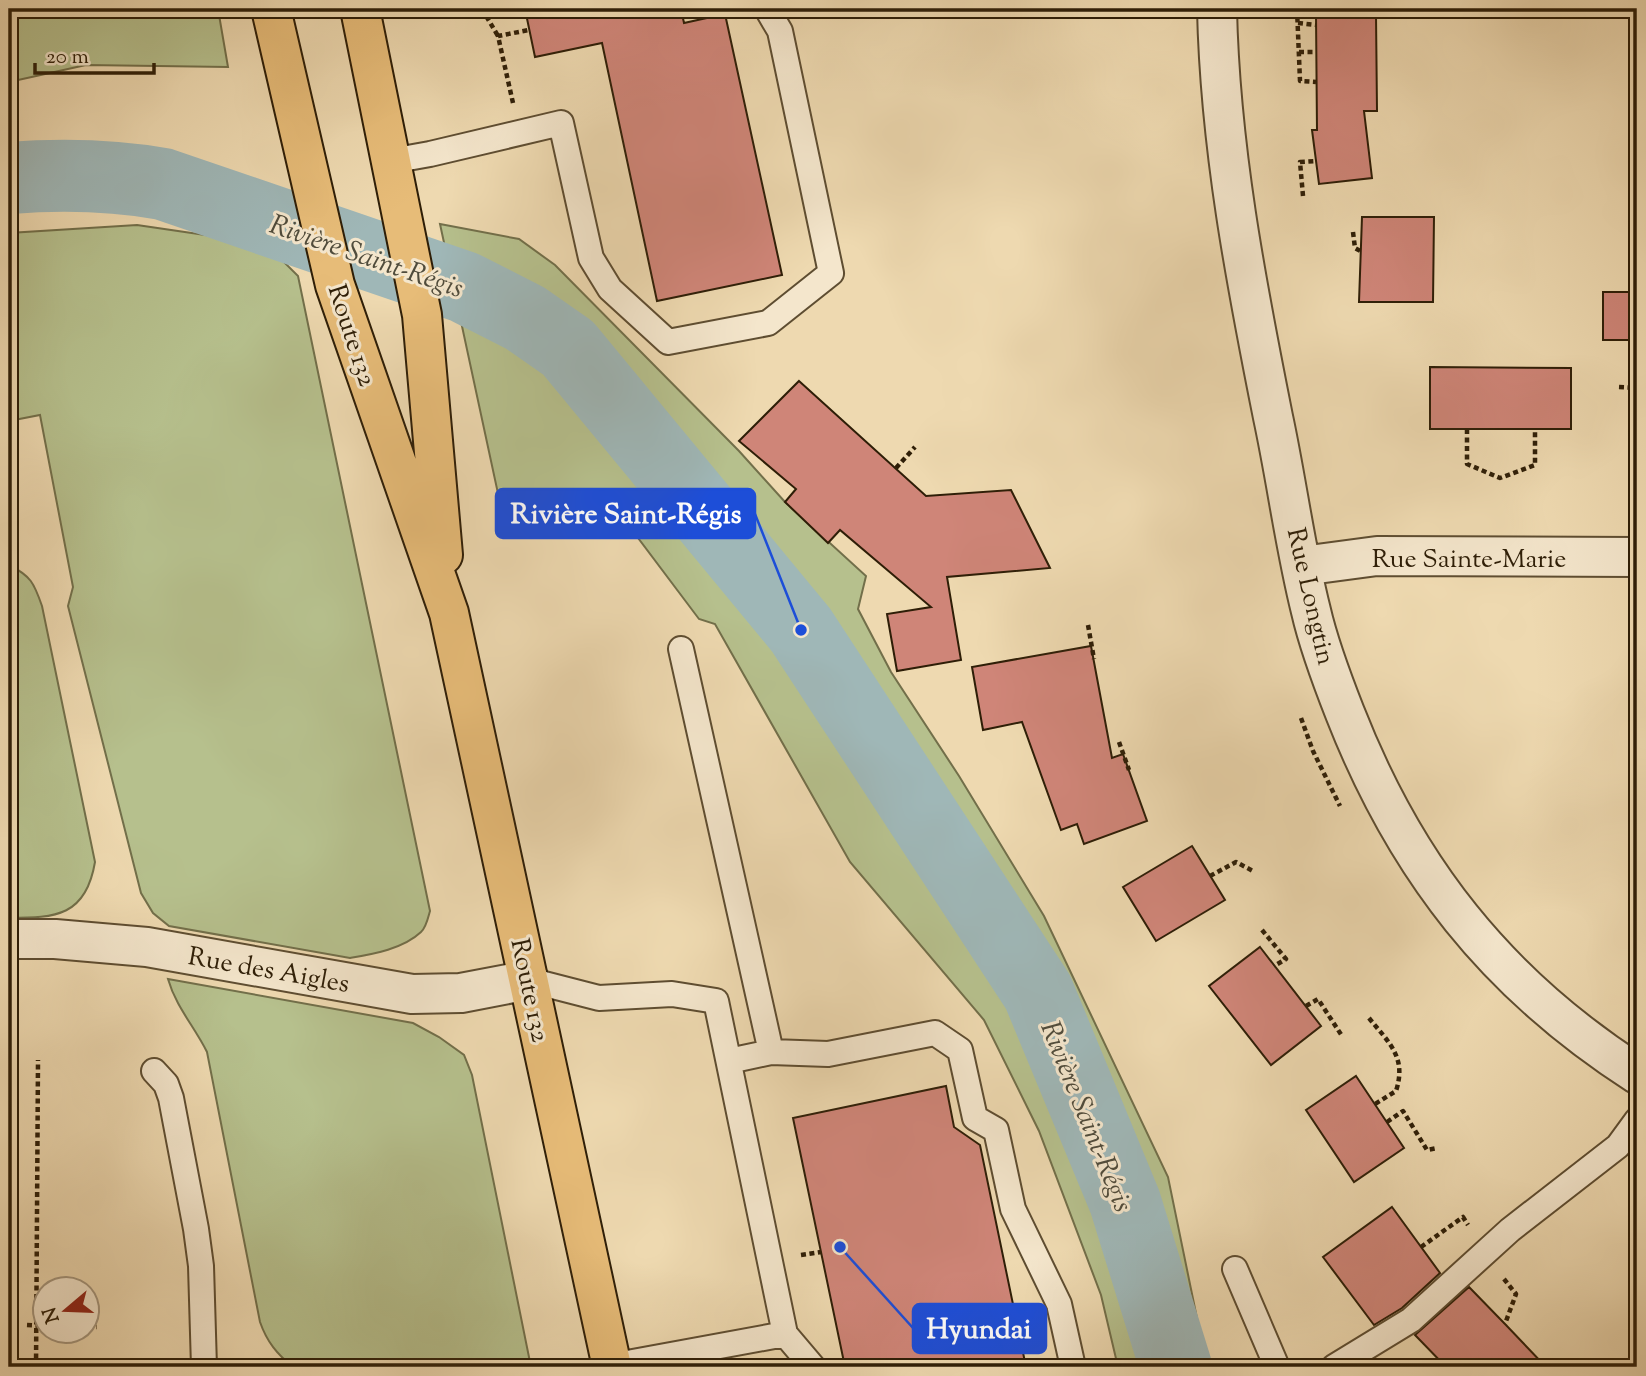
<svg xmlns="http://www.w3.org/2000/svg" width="1646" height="1376" font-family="'Sorts Mill Goudy',serif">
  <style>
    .green { fill: #b6c08d; stroke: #726f4a; stroke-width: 2 }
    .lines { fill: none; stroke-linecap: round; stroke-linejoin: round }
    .river { stroke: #9fb7b7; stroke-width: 72 }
    .building { fill: #cf8578; stroke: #2e1e07; stroke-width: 2 }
    .lane-casing { stroke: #5e4d31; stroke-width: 28 }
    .street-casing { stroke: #5e4d31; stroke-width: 42 }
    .highway-casing { stroke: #2e1e07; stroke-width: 42 }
    .path { stroke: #2e1e07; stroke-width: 4.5; stroke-dasharray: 5 3.5; stroke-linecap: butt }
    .lane { stroke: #f4e6cc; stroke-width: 24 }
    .street { stroke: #f4e6cc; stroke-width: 38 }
    .highway { stroke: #e7bc78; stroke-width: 38 }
    .labels { text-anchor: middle; stroke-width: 6; stroke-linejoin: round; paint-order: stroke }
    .street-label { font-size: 26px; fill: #2e1e07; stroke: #f4e6cc }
    .water-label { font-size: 28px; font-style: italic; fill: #504c3c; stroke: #f4e6cc }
    .leader { fill: none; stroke: #1d4ed8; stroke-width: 2.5 }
    .callout-dot { fill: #1d4ed8; stroke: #f4e6cc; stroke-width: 2.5 }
    .callout { fill: #1d4ed8; stroke: #1d4ed8; stroke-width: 2.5 }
    .callout-label { font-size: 28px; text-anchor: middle; font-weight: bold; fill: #fff }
  </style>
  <rect width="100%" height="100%" fill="#eed9b0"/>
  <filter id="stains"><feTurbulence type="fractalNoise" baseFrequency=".00286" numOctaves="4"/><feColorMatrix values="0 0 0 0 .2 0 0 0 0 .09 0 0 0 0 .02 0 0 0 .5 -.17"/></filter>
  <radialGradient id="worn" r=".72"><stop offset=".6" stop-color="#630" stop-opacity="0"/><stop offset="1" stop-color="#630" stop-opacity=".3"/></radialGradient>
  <!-- green -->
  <path class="green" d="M9,9H218L228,67L86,65L9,82Z
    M440,224L519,239L555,265L739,451L785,502L866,576L858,609L891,672L959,776L1044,916L1168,1177L1207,1367H1118L1101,1295L1039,1131L984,1020L850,862L715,624L699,619L608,498L577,513L505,526Z
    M137,225L212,236L283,261L298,276L430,911C428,918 426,928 421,932C403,949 373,954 350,958L169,926L153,913L141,893L68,606L73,587L40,415L9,421V233Z
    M9,565C31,576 34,583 42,606L95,862C86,916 56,918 9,918Z
    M168,979L413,1023L439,1037L464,1055L472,1075L531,1367H293C277,1354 267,1342 260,1322L207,1052C194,1026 176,1007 168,979Z"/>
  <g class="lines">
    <!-- river -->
    <path class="river" d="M9,178C61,174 112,175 163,184L464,287L525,318L568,348L801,630L1038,992L1125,1202L1176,1367"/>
  </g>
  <!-- building -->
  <path class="building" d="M525,9H681L684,23L725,14L782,275L657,301L602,43L535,57Z
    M1316,15H1376L1377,111H1364L1372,178L1319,184L1312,130H1317Z
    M1362,217H1434L1433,302H1359Z
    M1603,292H1637V340H1603Z
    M1430,367L1571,368V429H1430Z
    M799,381L926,496L1011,490L1050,568L947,577L961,660L897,671L887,614L931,607L840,530L828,543L785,502L796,489L739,441Z
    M1091,646L1112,758L1123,754L1147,821L1084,844L1077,824L1061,830L1022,722L983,730L972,667Z
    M1192,846L1225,900L1156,941L1123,887Z
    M1260,947L1321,1026L1271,1065L1209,986Z
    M1356,1076L1404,1148L1354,1182L1306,1110Z
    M946,1086L954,1127L980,1145L1026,1367H845L793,1118Z
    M1392,1207L1440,1273L1402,1308L1374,1325L1323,1257Z
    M1469,1287L1505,1324L1546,1367H1446L1415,1335Z"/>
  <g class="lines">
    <!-- lane casing -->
    <g class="lane-casing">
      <path id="lane" d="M391,161L430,154L561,123L591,258L610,289L668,342L768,323L831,273L780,31L767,9
        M681,649L771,1052
        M529,980L599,998L672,994L716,1001L785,1334L611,1366
        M729,1061L771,1052L828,1054L935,1033L960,1050L975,1118L996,1130L1013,1209L1059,1304L1073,1367
        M154,1071L166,1084L171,1098L196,1229L201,1266L204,1367
        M1235,1269L1277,1367
        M785,1334L813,1367
        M1334,1367L1411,1320L1510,1230L1618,1146L1637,1120"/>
    </g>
    <!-- street casing -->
    <g class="street-casing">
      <path id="street" d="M1217,9C1220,147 1246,282 1273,417C1287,482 1295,548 1311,611C1319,646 1332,680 1345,713C1406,869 1497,984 1637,1074
        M1302,566L1377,556L1637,557
        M9,939H55L147,947L412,994L461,993L529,980"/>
    </g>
    <!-- highway casing -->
    <g class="highway-casing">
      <path id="highway" d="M271,9L335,285L449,613L612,1367
        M360,9L422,315L443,555"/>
    </g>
    <!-- path -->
    <path class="path" d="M482,9L498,36
      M1297,9L1300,81L1316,82
      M1298,23L1316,25
      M1299,52H1316
      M513,103L498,36L529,30
      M1303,196L1300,162L1316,161
      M1353,232L1355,248L1362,252
      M1619,387L1637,388
      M1467,429V464L1500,478L1535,465V429
      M896,468L915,447
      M1088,625L1094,659
      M1301,718L1313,751L1340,806
      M1119,742L1129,770
      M1210,876L1236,862L1253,871
      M1262,930L1286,959L1274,966
      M1306,1006L1318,999L1342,1036
      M1369,1018C1389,1043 1407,1057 1396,1091L1375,1104
      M1387,1122L1403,1111L1427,1150L1437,1148
      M1421,1247L1463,1217L1468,1225
      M801,1255L821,1252
      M1504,1279L1516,1294L1505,1324
      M27,1325L46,1326
      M88,1327H97
      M36,1367L38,1060"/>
    <!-- lane -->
    <use href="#lane" class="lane"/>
    <!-- street -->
    <use href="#street" class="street"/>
    <!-- highway -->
    <use href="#highway" class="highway"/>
  </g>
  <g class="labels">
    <!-- street labels -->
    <g class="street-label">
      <text transform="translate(353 335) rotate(72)" y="9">Route 132</text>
      <text x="1469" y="567">Rue Sainte-Marie</text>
      <text transform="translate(1312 596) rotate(77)" y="9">Rue Longtin</text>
      <text transform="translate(269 969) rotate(10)" y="9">Rue des Aigles</text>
      <text transform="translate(531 990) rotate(78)" y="9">Route 132</text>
    </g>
    <!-- water labels -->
    <g class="water-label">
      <text transform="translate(367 255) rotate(19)" y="10">Rivière Saint-Régis</text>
      <text transform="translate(1088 1116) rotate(68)" y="10">Rivière Saint-Régis</text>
    </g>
  </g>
  <!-- callouts -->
  <path class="leader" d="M801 630L755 514M840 1247L913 1328"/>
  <g class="callout-dot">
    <circle cx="801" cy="630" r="7"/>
    <circle cx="840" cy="1247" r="7"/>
  </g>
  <g class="callout">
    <rect x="496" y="489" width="259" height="49" rx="7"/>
    <rect x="913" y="1304" width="133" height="49" rx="7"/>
  </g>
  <g class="callout-label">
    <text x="626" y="523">Rivière Saint-Régis</text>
    <text x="979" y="1338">Hyundai</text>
  </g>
  <!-- margin -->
  <rect width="1646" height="1376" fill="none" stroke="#eed9b0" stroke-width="35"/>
  <rect x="10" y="10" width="1625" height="1355" fill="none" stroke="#2e1e07" stroke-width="3.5"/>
  <rect x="18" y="18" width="1611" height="1341" fill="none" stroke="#2e1e07" stroke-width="2"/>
  <!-- north arrow -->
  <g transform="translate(66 1310) rotate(251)"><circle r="33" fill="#f4e6cc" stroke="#a5967d" stroke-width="2"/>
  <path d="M0-5L12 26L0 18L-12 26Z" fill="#8f2418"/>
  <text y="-10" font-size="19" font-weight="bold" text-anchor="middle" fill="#2e1e07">N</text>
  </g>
  <!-- scale -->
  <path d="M35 63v10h119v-10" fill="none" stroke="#2e1e07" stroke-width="3.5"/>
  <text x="46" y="63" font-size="21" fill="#2e1e07" stroke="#f4e6cc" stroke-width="5" paint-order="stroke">20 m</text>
  <rect width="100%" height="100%" filter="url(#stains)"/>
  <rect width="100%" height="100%" fill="url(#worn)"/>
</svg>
